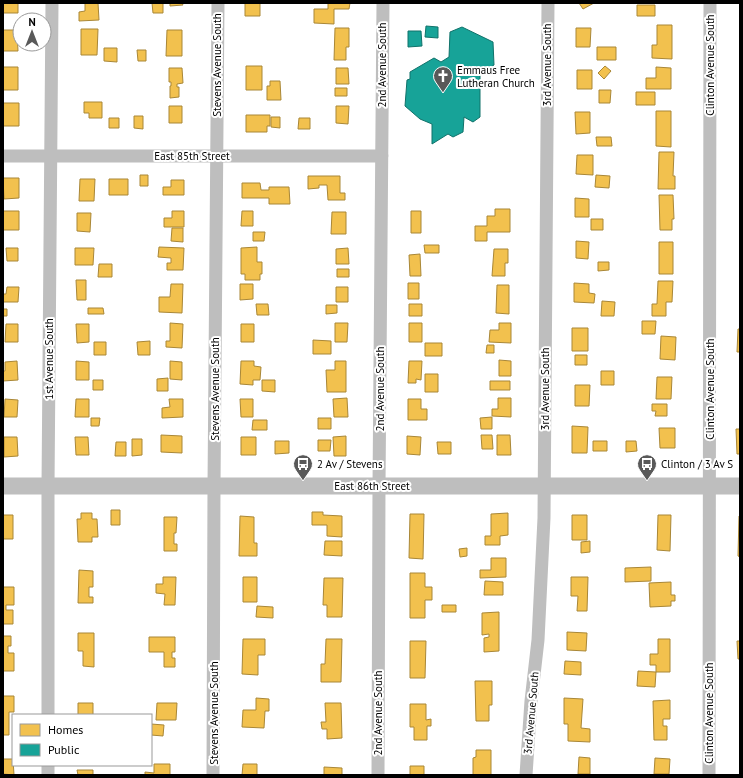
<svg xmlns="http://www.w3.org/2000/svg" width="743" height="778" font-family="'PT Sans',sans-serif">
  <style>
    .homes { fill: #f2c14e; stroke: #a98737 }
    .public { fill: #17a398; stroke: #10726a }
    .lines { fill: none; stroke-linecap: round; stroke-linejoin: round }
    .minor { stroke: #bebebe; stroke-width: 13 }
    .tertiary { stroke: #bebebe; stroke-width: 17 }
    .labels { text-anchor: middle; stroke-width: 4; stroke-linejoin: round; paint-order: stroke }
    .street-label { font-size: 11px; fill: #000; stroke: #fff }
    .poi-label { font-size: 11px; fill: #000; stroke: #fff; text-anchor: start }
  </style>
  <rect width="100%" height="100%" fill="#fff"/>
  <!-- homes -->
  <path class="homes" d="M3,3H18V13H3Z
    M85,3H98L99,20L79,21V12L85,11Z
    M152,3H163V13H153Z
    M170,3H182L183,5L170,6Z
    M245,3H260V16H245Z
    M328,3H350L349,9H334V24L314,23V9H328Z
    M579,3H594L583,9Z
    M637,5H655V16H637Z
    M657,25H672V59L652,58V45H657Z
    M335,28H349V47H346V60H334Z
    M576,28H591L590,47H576Z
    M81,29H98L97,55H81Z
    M3,30H17L18,51H3Z
    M167,30H182V56H166Z
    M597,47H616V60H597Z
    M104,48H117V62L104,61Z
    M137,50H146V61H138Z
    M246,66H262V90H246Z
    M605,66L611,71L604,79L598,73Z
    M3,67H18V90H3Z
    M656,67L671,68V89H646V78H656Z
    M169,68H182L183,83L177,84V87H179V97L170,98V86H171V82H169Z
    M336,68H348L349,84H336Z
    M577,70H592V89H577Z
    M270,81H280L281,100H267V86H270Z
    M335,88H347V96H335Z
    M599,90H611L610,103H599Z
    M636,92H655V105H636Z
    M84,102H102V118H89V113H84Z
    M3,103H19V126H3Z
    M169,106H182V123H169Z
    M336,106H349L348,124L336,123Z
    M656,111H671V147L656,146Z
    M575,112H590V133L576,134Z
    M246,115H270V126H267V132H246Z
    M134,116H143V129L134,128Z
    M271,117H280V128L271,127Z
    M109,118H119V128H109Z
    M299,118H310V129H298Z
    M596,137H611L612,146H597Z
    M659,152H674L673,176H675V189H658Z
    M577,155H593V175L576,174Z
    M140,175H148V186H140Z
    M596,175L610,176L609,188L595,187Z
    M308,176H340V193H345V200H328L327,185H319V188L308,189Z
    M3,178H19V198L4,199Z
    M80,179H95L94,201H79Z
    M109,179H128V195H109Z
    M171,180H184V195H163V187H171Z
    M242,183H260L261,190H269V187H289L290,204H269V198H242Z
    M659,195H673L674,219H672V230H660Z
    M575,198L589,199V217H575Z
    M495,209H510V232H487V241H475V226H487V216H495Z
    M3,211H19V230H3Z
    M172,211H184V227H164V218H172Z
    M242,211H253V226H241Z
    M411,211H421V233H411Z
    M332,212H346V234H331Z
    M77,213H91L90,232L77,231Z
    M591,219H603V230H591Z
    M172,228H183V242L171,241Z
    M253,232H265L264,241H253Z
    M576,241L589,242L588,259L576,258Z
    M659,242H673V274H659Z
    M424,245H439V253H425Z
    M159,247L184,248L183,270H167V263H171V258L158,257Z
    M257,247V262H262V274H260V280H245V274H241V248Z
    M6,248H18V261H7Z
    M75,248H94L93,265H75Z
    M348,248L349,264H336V249Z
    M494,249H508V263H505V276H492Z
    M420,254L421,276H410L409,255Z
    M598,262H609V270L598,271Z
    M99,264H112V277H98Z
    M337,269H349V277H337Z
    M76,280H86V300H77Z
    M658,281H673L672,302H666V316H652V304H657Z
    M408,283H419V299H408Z
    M574,283L589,284V293L595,294L594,303L574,302Z
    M171,284H183L182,313L159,312V297H170Z
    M240,284H253V299L240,300Z
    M497,285H509V314L496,313Z
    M7,287H19L18,302H3V294H6Z
    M336,287H348V302H336Z
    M602,301L615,302L614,316H601Z
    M256,304H268L269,315H257Z
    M409,304H422V316H409Z
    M326,305H337V313L326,314Z
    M88,308H103L104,314H88Z
    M3,309H7V316H3Z
    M642,321H656L655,334H642Z
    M170,323L183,324L182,348L166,347V341H170Z
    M335,323H348L347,342H335Z
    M409,323H422V342H409Z
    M499,323H511V343L489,342L490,330H499Z
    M6,324H18V342H5Z
    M76,324H89V342L77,343Z
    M241,324H254V342H241Z
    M572,328H588V351H572Z
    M738,329H740V352H737Z
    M661,336L676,337L675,360L660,359Z
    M313,340L331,341V354H313Z
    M150,341V355H138L137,342Z
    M94,342H106V355H94Z
    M425,343H442V356H425Z
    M487,345H494V353H486Z
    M575,355H587V365H575Z
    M499,360L511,361V376H499Z
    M17,361L18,380L3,381V371H5V362Z
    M76,361L89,362V380H76Z
    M170,361L182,362V380L170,379Z
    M241,361H254V366L261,367L260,380H253V385L240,384Z
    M335,361H346V392H327L326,370H335Z
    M409,361H422L421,380L416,379V383H408Z
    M601,371H614V385H601Z
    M425,374H438V392H425Z
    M657,377H672L671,399H656Z
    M168,378V391H157V379Z
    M93,380H103V390H93Z
    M262,380H275V392L262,391Z
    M490,381H510V390H490Z
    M575,385H590L589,406H575Z
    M347,398L348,417H334L333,399Z
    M498,398H511V417L492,416V409H498Z
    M5,399L18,400L17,417H4Z
    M76,399H89V417H75Z
    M169,399H183V417L162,418V408L170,407Z
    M240,399H253V417H241Z
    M408,399H421V409H427V420H408Z
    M652,404H667V416H655L656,411H652Z
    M492,417V429H481L480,418Z
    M91,418H100L99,426H91Z
    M318,418H331V429H318Z
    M253,420H267V430H252Z
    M572,426L588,427L587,453H572Z
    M659,428H675V448H660Z
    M736,429H740V454H737Z
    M161,435L182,436V453L161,452Z
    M481,435H492L493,449H482Z
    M497,435H510L511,455H497Z
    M346,436V456H334L333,437Z
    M407,436L421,437L420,455L407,454Z
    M4,437H17L18,456L4,457Z
    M75,437H88L89,455H76Z
    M241,437H256V455H241Z
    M132,439H142V455L132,456Z
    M318,440H331L330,451H318Z
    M275,441H289V453L275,454Z
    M593,441H607V451H593Z
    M626,441H636L637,451L626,452Z
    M116,442H126V456H115Z
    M437,442H451V454H438Z
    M111,510H120V525H111Z
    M312,512H323V515L342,516V537L327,536V525H312Z
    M81,513H92V519H97L98,537H92V542H78L77,519H81Z
    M508,513V535L500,536V545H485V536H491V514Z
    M410,514H424L423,559L409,558Z
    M3,515H13V539H3Z
    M572,515H587V540H572Z
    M658,515H671L670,551L657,550Z
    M240,516L254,517V543H257V556H239Z
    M739,516H740V557L738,556Z
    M164,517H177L176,533H174V544H177V551H164Z
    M325,541H342V556L324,555Z
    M590,541V552L581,553V542Z
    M467,548V556L460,557L459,549Z
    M491,558H506V577L480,578V570H491Z
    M651,567V581L625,582V568Z
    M79,570L93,571V587H89V597H93V603H78Z
    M410,573H425V587H432V600H425V618H410Z
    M163,577H176L175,605H164L165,594L156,593V584H163Z
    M243,577H257V602H243Z
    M571,577H588L587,611H577L578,596H571Z
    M324,578H343L342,617H327V605H323Z
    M485,581L503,582V595H484Z
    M671,582V595H675V601H671V606L650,607L649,583Z
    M3,587H14V605H6V610H13V624H3Z
    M442,605H456V612H442Z
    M257,606L273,607V618L256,617Z
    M499,612V651L484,652V638L489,637V634L482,635V613Z
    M567,632L587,633L586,651L567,650Z
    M78,633H94V667L83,666V651H78Z
    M3,636H11V646H8V653H14V671H3Z
    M149,637H175V652H172V658H175V667H164V652H149Z
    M243,639H265V655H258V675L242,674Z
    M326,639H342L341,682H321V664H325Z
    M658,639H670V672H656V665H650V654H658Z
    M410,641H426L425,678H410Z
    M737,641H740V659H738Z
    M565,661L581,662V675L564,674Z
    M638,671L656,672L655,687L637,686Z
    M475,681H492V705H489V721H476Z
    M3,696H14V712H9V735H3Z
    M256,698L269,699V711H265L264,728L242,727L243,710H256Z
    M564,698L583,699L581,728L590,729V742L568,741V724H564Z
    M670,700V719H663V726H667V740H654L653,701Z
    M78,703H93V715H78Z
    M157,703H177L176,720H156Z
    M325,703H341L342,738L327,739V729H322L321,722H326Z
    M410,704H426V720L431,719V726H427V740H414V727H410Z
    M151,724L164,725L163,736L151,735Z
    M476,750H491V775H473V758L476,757Z
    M579,757L590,758V774H578Z
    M655,758L670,759L669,774H654Z
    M3,759H13L14,775L3,774Z
    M154,764H170V775H145V772L154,773Z
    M243,764H257V775H242Z
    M410,766H424V775H410Z
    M324,767L342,768V775H324Z
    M77,770H93V775H78Z"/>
  <!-- public -->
  <path class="public" d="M426,26L438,27V38L425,37Z
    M462,27L493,42L494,65L480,74V117L473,122L464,117L463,132L453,137L448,134L432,144V124L420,119L405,106L407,80L410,79V72L434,58L441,62L449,57L450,32Z
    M408,31H421L422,46L408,47Z"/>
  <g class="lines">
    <!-- minor -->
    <path class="minor" d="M3,156H382
      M48,715V486L52,3
      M48,775V765
      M213,775L214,486L218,3
      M378,775L379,486L383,3
      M526,775L531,701L538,640L544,518L548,3
      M709,775L710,3"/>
    <!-- tertiary -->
    <path class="tertiary" d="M3,486H740"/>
  </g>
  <!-- icons -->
  <defs>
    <g id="church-pin" transform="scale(1)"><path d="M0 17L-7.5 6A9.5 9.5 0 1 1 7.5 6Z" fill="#595959" stroke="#fff"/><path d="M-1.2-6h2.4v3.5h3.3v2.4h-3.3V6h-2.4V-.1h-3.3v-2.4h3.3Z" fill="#fff"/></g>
    <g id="bus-pin" transform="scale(1)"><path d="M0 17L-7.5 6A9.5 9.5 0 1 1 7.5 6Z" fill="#595959" stroke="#fff"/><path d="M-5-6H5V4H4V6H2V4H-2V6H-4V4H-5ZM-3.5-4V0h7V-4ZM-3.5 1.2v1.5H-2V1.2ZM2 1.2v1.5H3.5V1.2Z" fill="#fff"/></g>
  </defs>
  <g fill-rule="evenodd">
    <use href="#church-pin" x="443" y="76"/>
    <use href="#bus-pin" x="303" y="464"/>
    <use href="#bus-pin" x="647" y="464"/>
  </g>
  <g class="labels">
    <!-- street labels -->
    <g class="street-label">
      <text transform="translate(217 65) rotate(-90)" y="4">Stevens Avenue South</text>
      <text transform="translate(382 65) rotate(-90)" y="4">2nd Avenue South</text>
      <text transform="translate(547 65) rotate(-90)" y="4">3rd Avenue South</text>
      <text transform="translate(710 65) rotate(-90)" y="4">Clinton Avenue South</text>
      <text x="192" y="160">East 85th Street</text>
      <text transform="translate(49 359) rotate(-90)" y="4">1st Avenue South</text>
      <text transform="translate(215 389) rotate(-90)" y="4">Stevens Avenue South</text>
      <text transform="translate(380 389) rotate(-90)" y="4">2nd Avenue South</text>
      <text transform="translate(545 389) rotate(-90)" y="4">3rd Avenue South</text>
      <text transform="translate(710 389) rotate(-90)" y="4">Clinton Avenue South</text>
      <text x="372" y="490">East 86th Street</text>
      <text transform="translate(214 713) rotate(-90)" y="4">Stevens Avenue South</text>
      <text transform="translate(378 713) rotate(-90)" y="4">2nd Avenue South</text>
      <text transform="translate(531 713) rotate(-85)" y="4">3rd Avenue South</text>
      <text transform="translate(709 713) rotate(-90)" y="4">Clinton Avenue South</text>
    </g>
    <!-- poi labels -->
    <g class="poi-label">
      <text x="457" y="74">Emmaus Free<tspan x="457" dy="13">Lutheran Church</tspan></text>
      <text x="317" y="468">2 Av / Stevens</text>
      <text x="661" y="468">Clinton / 3 Av S</text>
    </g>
  </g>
  <!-- border -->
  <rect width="743" height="778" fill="none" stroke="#000000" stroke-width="8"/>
  <!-- legend -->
  <rect x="12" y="714" width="140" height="52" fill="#ffffff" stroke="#999999"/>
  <rect x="20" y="724" width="20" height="12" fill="#f2c14e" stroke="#999999"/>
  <text x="48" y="734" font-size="12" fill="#000000">Homes</text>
  <rect x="20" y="744" width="20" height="12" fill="#17a398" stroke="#999999"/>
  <text x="48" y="754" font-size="12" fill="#000000">Public</text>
  <!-- north arrow -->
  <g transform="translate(32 32)"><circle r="19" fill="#ffffff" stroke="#999999"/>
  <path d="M0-3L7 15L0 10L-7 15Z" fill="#595959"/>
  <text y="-6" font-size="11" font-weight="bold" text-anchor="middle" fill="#000000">N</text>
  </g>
</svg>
